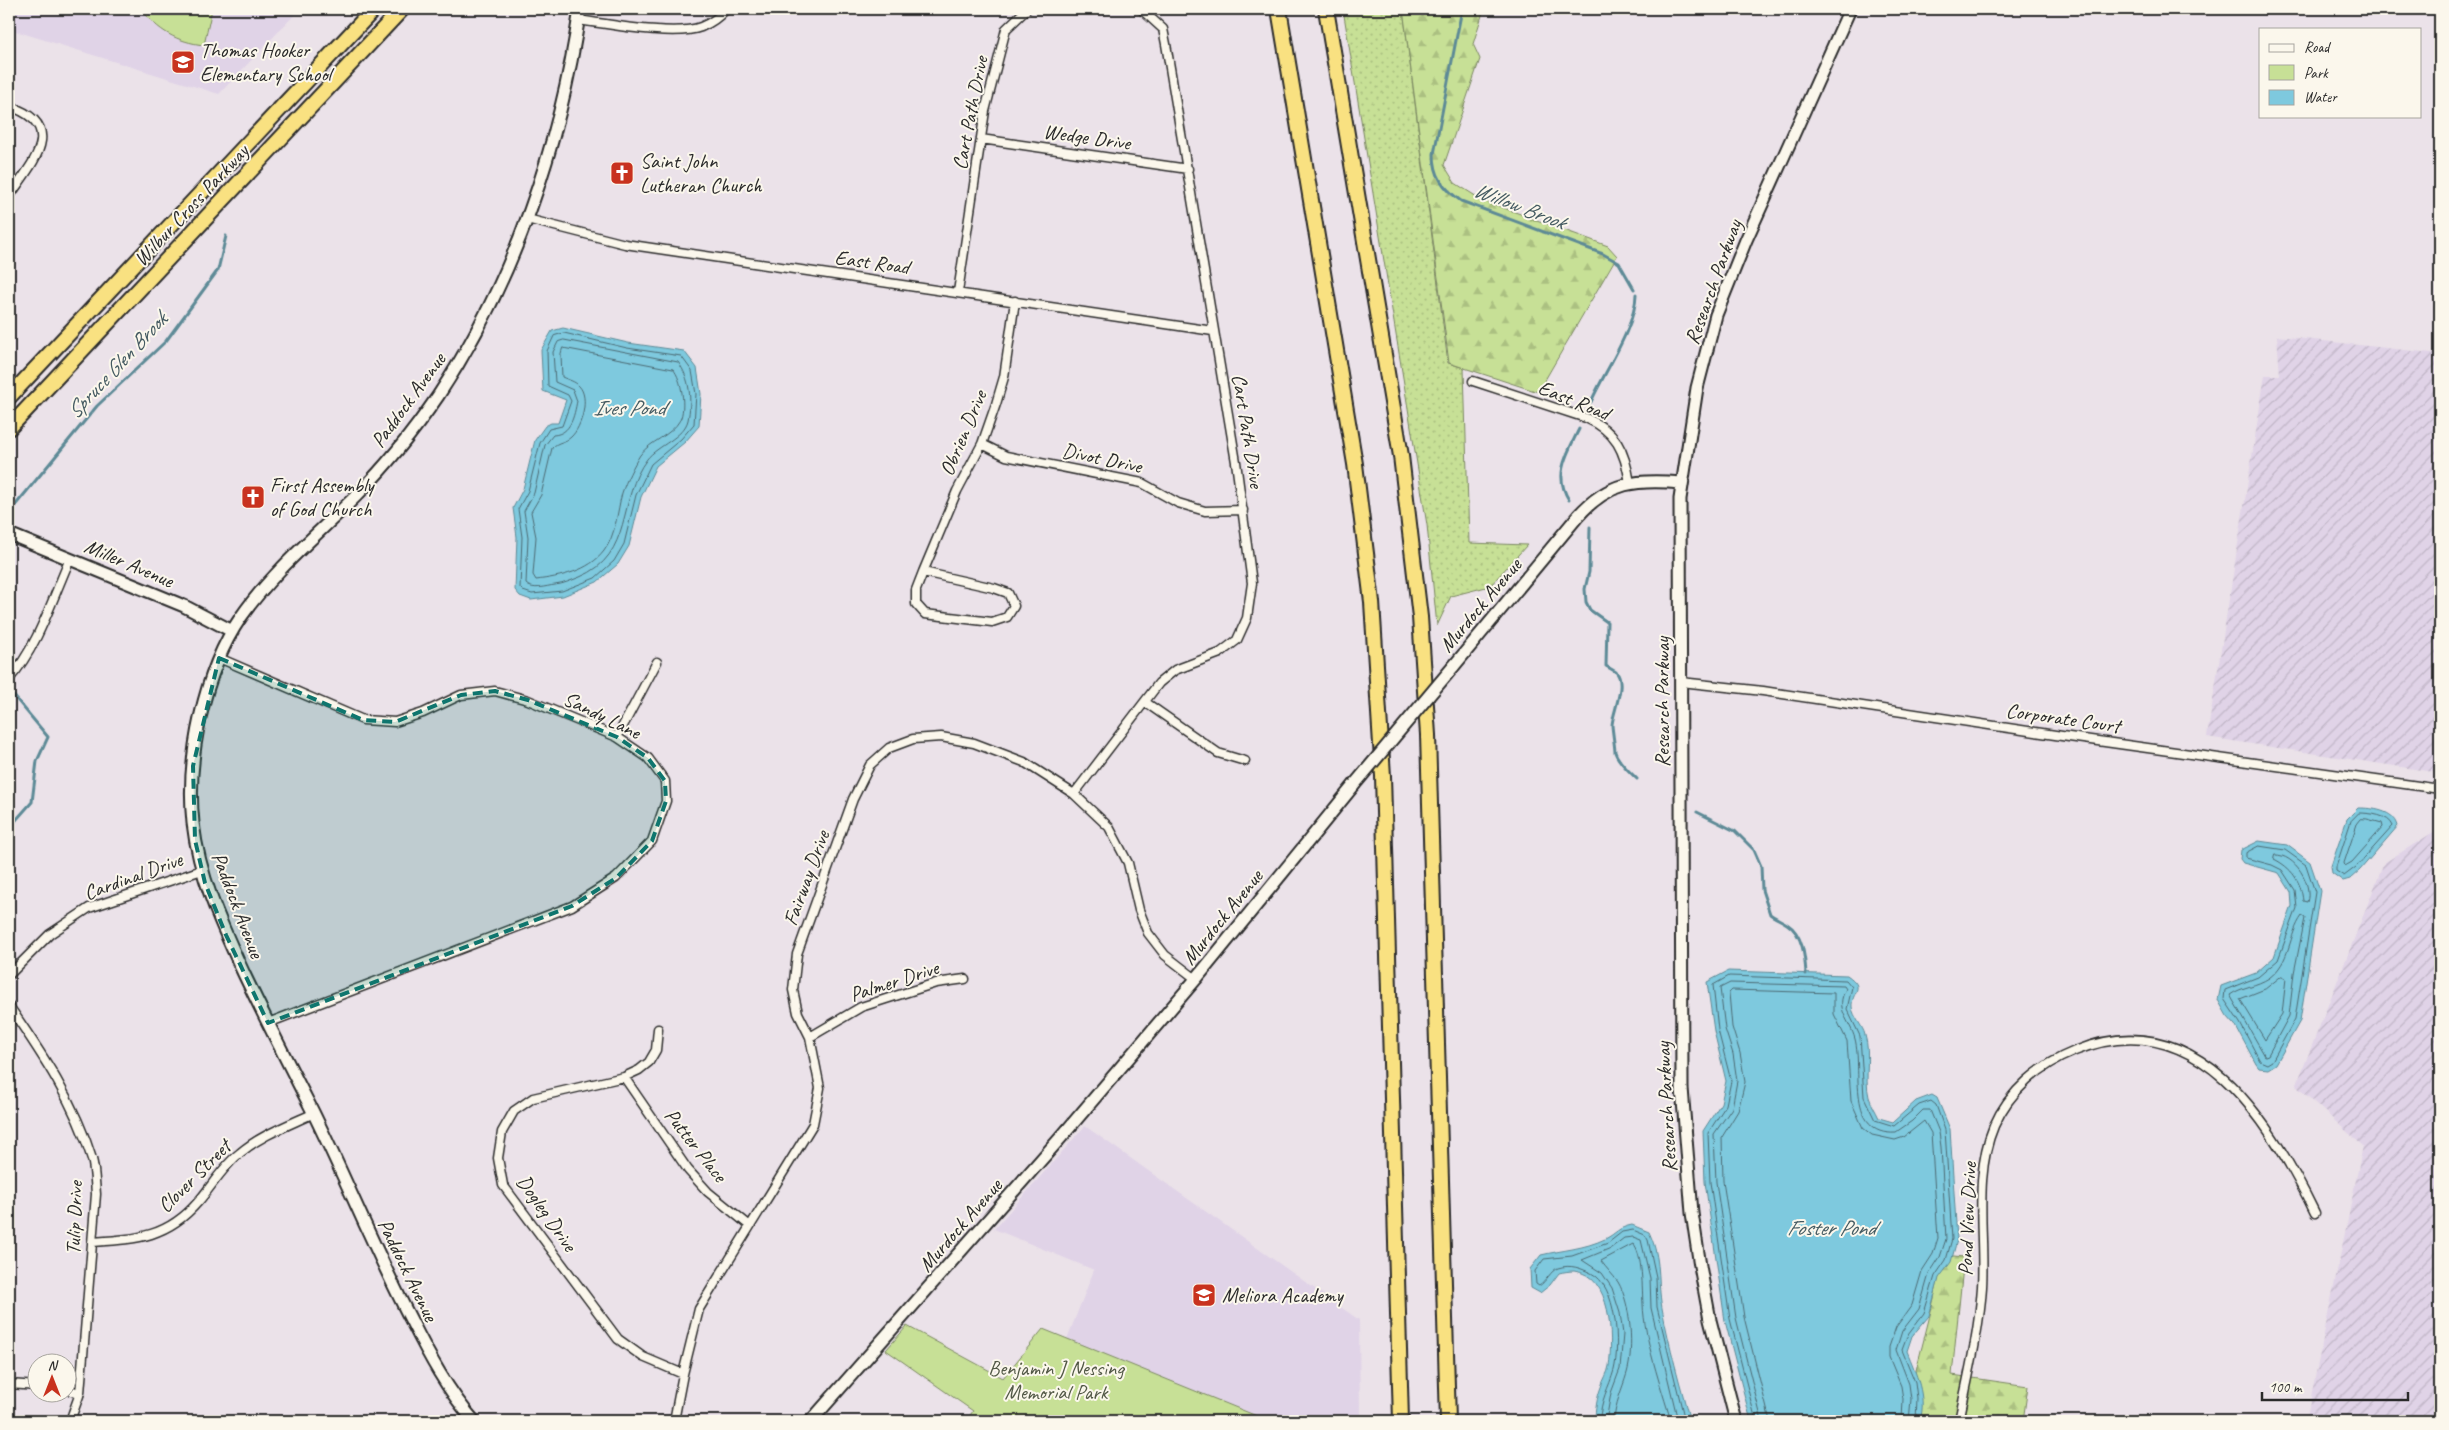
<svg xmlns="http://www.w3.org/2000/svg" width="2449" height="1430" font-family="Caveat,sans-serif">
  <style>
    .built { fill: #e0d3e7 }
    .industrial { fill: url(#industrial-furrows) }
    .grass { fill: url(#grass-dots); stroke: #798660 }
    .forest { fill: url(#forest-firs); stroke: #798660 }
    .park { fill: #c7e096; stroke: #798660 }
    .water { fill: #7ec9de; stroke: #5d8a96 }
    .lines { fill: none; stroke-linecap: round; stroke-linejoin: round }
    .shore { stroke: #4c6a73; stroke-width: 1 }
    .stream { stroke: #5d8a96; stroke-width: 3 }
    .street-casing { stroke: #2b2b2b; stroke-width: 11 }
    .secondary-casing { stroke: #2b2b2b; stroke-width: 15 }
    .highway-casing { stroke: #2b2b2b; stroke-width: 18 }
    .street { stroke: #fbf7ec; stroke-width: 8 }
    .secondary { stroke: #fbf7ec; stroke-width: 11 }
    .highway { stroke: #f9e181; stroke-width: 14 }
    .secondary-bridge-casing { stroke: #2b2b2b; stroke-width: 15; stroke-linecap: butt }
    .secondary-bridge { stroke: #fbf7ec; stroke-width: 11 }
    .marked { fill: #0f766e; fill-opacity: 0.2; stroke: #0f766e; stroke-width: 4; stroke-dasharray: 10 6; stroke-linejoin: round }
    .labels { text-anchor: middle; stroke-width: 4; stroke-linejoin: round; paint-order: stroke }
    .poi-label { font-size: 21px; fill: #2b2b2b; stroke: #fbf7ec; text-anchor: start }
    .street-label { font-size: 21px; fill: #2b2b2b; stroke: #fbf7ec }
    .park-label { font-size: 21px; fill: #525846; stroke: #fbf7ec }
    .water-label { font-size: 22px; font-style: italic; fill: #445a61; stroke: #fbf7ec }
  </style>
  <defs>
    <pattern id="industrial-furrows" width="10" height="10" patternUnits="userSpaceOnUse" patternTransform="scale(1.25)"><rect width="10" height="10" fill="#e0d3e7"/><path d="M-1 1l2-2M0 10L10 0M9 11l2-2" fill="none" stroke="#c0b5c6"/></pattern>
    <pattern id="grass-dots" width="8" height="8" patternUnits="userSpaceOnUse" patternTransform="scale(1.25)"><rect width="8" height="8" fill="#c7e096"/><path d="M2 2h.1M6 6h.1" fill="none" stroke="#abc081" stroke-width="1.8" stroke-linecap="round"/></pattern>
    <pattern id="forest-firs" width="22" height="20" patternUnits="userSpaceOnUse" patternTransform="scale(1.25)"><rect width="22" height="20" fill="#c7e096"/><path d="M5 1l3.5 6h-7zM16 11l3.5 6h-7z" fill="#abc081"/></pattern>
  </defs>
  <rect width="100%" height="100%" fill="#ebe2e9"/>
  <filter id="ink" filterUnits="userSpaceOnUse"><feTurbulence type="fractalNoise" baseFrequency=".02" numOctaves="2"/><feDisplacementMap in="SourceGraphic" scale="10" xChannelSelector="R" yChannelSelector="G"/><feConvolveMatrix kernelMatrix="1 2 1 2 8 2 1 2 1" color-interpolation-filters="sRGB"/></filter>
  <g filter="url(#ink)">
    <!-- built -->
    <path class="built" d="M9,9H300L219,94L9,29Z
      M1085,1126L1359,1320L1360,1421H1269L1067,1339L1094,1270L994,1229Z"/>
    <!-- industrial -->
    <path class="industrial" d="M2277,336L2440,354V773L2207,737L2265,375H2280Z
      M2440,828V1421H2306L2363,1146L2296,1086L2384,863Z"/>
    <!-- grass -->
    <path class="grass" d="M1343,9H1403L1448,363L1464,368L1469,543L1527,545L1490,586L1451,596L1437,626L1427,525Z"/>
    <!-- forest -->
    <path class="forest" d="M1403,9H1484L1473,44L1480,59L1444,165L1455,183L1482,200L1608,246L1617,256L1538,392L1449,363Z
      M1943,1255L1964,1257L1952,1375L2028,1386L2023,1421H1904C1916,1365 1933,1311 1943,1255Z"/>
    <!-- park -->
    <path class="park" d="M141,9H212L204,45C177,42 158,31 141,9Z
      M907,1326L1003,1378L1043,1329L1269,1421H966L973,1411L886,1350Z"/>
    <!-- water -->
    <path class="water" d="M563,328L628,343L684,351L697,368L701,394L699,426L685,442L656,466L641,497L629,546L618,564L597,582L563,596L531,600L520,596L515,590L517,537L513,508L523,489L535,440L545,426L551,423H558L566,400L543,391L541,350L552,331Z
      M2358,808C2372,808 2394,810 2398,826L2360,870L2350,879L2343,881L2332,873L2331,866L2347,819Z
      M2259,841L2287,845L2310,862L2320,891L2300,1021L2276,1064L2268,1069L2259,1068L2256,1064L2235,1025L2227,1016L2218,1000L2221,986L2256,973L2274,957L2292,906L2291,892L2279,873L2243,863L2240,859L2241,850Z
      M1728,971L1847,975C1867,989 1851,991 1852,1007C1853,1017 1863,1026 1865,1035C1871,1055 1864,1077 1869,1097C1871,1104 1876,1111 1879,1118L1893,1122L1916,1101L1932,1095L1937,1098L1950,1129L1957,1240L1951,1262L1939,1278L1929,1316L1912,1336L1907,1351C1916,1374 1927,1396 1920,1421H1751L1725,1321L1705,1182L1703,1131L1721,1103L1726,1081L1714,1031L1707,982Z
      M1632,1225L1649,1232C1662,1260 1657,1280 1662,1308C1669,1346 1680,1384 1690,1421H1595C1595,1411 1597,1397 1601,1387C1603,1380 1608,1373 1609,1366C1613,1338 1612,1275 1574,1271C1569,1271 1563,1272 1559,1273L1550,1285L1540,1293L1531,1288L1530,1269L1541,1255C1562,1250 1584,1249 1605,1239C1617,1233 1617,1228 1632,1225Z"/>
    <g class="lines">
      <!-- shore -->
      <path class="shore" d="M564,333L627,348L681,356L692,371L696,394L694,424L681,439L651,464L636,495L624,544L614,561L595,578L562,591L532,594L523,591L520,588L522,537L518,509L528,491L540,443L549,429L562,426L571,401L568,395L548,386L547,351L554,336Z
        M564,340L678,362C690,378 692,400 688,420C684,437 657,446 647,459C617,498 634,555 580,577C572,580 564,584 555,585C546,586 533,591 526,584L528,537L524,511L534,493L545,445L553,435C571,434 574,416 577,401L573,390L555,382L553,352L558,342Z
        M563,348L673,369C682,379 686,408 680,420C671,436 650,441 640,455C633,466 626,481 622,493C617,512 616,535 604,551C589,571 560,577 536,580L533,575L536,537L531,512L541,495L552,448C558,441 565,443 571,437C582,427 590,397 579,386C575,381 568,380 562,377L561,354Z
        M2359,813C2370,813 2389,815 2393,826L2356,867L2344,876L2336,871V867L2351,821Z
        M2367,819L2382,823L2383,827L2352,862L2345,866L2344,863L2357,824L2361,819Z
        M2259,846L2285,850L2306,865L2315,892L2295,1019L2272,1061L2267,1064L2260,1061L2240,1023L2224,999L2225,990L2258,977L2278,960L2297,908L2295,890L2282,870L2272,865L2246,858V853Z
        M2275,855C2295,854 2313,884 2307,902L2303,901C2301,881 2292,868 2274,859Z
        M2302,916L2305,918L2294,973L2289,1016L2268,1055L2265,1056L2230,995C2241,987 2257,986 2269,978C2291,962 2288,935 2302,916Z
        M2282,976L2286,978L2282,1014L2265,1040L2240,999L2265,989Z
        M1600,1421C1600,1400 1609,1388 1614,1370C1620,1346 1617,1285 1591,1273C1580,1268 1571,1264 1558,1268C1551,1270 1546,1282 1539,1286L1536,1284L1535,1271L1544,1259L1572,1256L1608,1243L1622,1232L1633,1230L1645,1235L1648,1240L1656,1277L1657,1307L1685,1421
        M1606,1421L1611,1393L1620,1369L1623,1334L1620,1313L1612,1288L1602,1273L1582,1260L1611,1248L1624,1238L1633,1237L1641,1240L1650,1278L1651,1308L1678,1421
        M1614,1421C1615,1403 1622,1390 1627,1373C1634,1349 1631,1304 1618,1282C1613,1275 1606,1268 1601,1261L1633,1244C1643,1254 1642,1290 1643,1304C1644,1338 1661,1387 1671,1421
        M1756,1421L1730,1319L1710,1182L1708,1133L1726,1105L1731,1081L1718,1030L1713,985L1729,976L1846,980L1852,987L1847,1009L1860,1036L1864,1097L1875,1120L1894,1126L1919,1105L1931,1101L1936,1105L1945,1130L1952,1239L1946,1260L1935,1276L1924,1313L1908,1334L1902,1350L1915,1382L1917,1398L1916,1421
        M1762,1421L1736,1318L1716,1182L1714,1134L1732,1108L1737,1081L1733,1054L1725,1029L1720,988L1730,983L1844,986L1846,989C1834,1009 1850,1020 1855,1039C1863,1069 1845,1135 1896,1132L1912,1121L1923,1110H1930L1939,1132L1941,1147L1946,1239L1940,1257L1929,1274L1919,1309L1902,1331L1896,1350L1909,1384L1911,1399L1909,1421
        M1770,1421L1744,1317L1723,1181L1722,1137L1738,1111L1745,1082L1740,1053L1732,1027L1729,993L1732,990L1834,993V1014L1847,1041L1851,1101L1863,1128L1872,1135L1895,1140L1904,1137L1924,1121L1931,1133L1938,1238L1933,1254L1922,1271L1912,1305L1896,1327L1889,1347V1357L1901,1386L1903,1399L1902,1421"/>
      <!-- stream -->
      <path class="stream" d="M1462,9L1434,154C1434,176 1443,188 1461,201L1603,254L1619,263L1634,289
        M1591,402C1604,372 1636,327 1636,294
        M1569,500C1553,475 1567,454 1579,429
        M13,508L97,406L166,341L218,270L226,236
        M1590,527L1589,572L1585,589L1586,602L1590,610L1607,622L1606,666C1609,668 1613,670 1616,672C1627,683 1613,711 1612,725C1612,728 1615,748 1615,752C1618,762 1630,772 1637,779
        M1697,812L1735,831L1754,850L1761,866L1762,890L1770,914C1775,918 1781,920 1787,924C1803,934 1805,957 1806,974
        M9,828L32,802L37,761L48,737L13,695"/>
      <!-- street casing -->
      <g class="street-casing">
        <path id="street" d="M578,20C608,24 675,37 701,27C711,23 720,16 726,9
          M9,106C69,126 31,164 9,197
          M981,139L1188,169
          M527,219L625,244L1213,331
          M958,292L985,111L1006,29L1027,9
          M1473,381L1586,418C1616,431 1625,451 1630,483
          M982,444L1006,456L1142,483L1178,503L1205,511L1243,510
          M923,572L994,588L1008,593L1014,606L1007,617L992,622L925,614L916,604V590L923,572L957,491L982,444L996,404L1004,377L1015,301
          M219,658L363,720L395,722L423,713L461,695L495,691L528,700L617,737L648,758L665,781L666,801L652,841L616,878L572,906L268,1023
          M9,679C37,649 53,597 70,559
          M1681,682L1763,691L2062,736L2440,789
          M1145,702L1218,753L1245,761
          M617,737L657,662
          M1074,794L1159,683L1175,670L1220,653L1237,640L1247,618L1252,583L1236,462L1166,44L1163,29L1141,9
          M9,975L50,934L89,908L202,870
          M9,1006C42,1054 75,1103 92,1159C95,1170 95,1183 96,1194L80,1393L70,1421
          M658,1029L656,1050L649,1062L639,1070L624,1077L533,1098L514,1111L502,1132L498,1158L503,1185L618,1339L643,1357L683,1374
          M810,1037L861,1007L936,983L965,979
          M624,1077L688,1170L708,1192L750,1226
          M92,1242C136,1239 167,1238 198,1202C212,1186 223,1166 240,1153C261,1135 289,1125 314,1113
          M9,1384L38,1386
          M68,1390L80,1393
          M674,1421L683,1374L699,1309L813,1124L820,1088L810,1037L798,1013L793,990L797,954L853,799L870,765L889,748L913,739L941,737L974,743L1024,762L1074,794L1109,827L1128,863L1139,910L1148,933L1165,955L1196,979
          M1959,1421C1968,1377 1979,1332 1982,1287C1985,1235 1973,1175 1994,1126C2009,1091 2040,1065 2075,1051C2196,1001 2270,1120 2315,1213"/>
      </g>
      <!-- secondary casing -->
      <g class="secondary-casing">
        <path id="secondary" d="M9,534L184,606L232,631
          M1453,667L1578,516C1609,481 1637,479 1682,483
          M474,1421C448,1391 429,1356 411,1320C375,1251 346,1179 312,1110C289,1065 266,1020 244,974C222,926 199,877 193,823C186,758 204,671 241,617C273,571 318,534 357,495C387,465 414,431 438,396C514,281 560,145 580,9
          M811,1421L1063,1135L1196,979L1354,785
          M1736,1421L1710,1320L1700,1266L1692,1213L1682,1088L1680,499L1697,388L1716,315L1746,240L1850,9"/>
      </g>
      <!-- highway casing -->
      <g class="highway-casing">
        <path id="highway" d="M1279,9L1355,464L1372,602L1383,776L1401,1421
          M1326,9L1401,456L1420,617L1428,735L1448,1421
          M9,397L374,9
          M9,428L402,9"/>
      </g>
      <!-- street -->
      <use href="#street" class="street"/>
      <!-- secondary -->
      <use href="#secondary" class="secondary"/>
      <!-- highway -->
      <use href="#highway" class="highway"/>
      <!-- secondary-bridge casing -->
      <g class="secondary-bridge-casing">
        <path id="secondary-bridge" d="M1354,785L1453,667"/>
      </g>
      <!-- secondary-bridge -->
      <use href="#secondary-bridge" class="secondary-bridge"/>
    </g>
  </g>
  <!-- marked area -->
  <path class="marked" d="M219,658L363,720L395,722L461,695L495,691L528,700L617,737L648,758L665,781L666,801L652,841L616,878L572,906L268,1023L226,935L205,883L195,840L193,766Z"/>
  <!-- icons -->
  <defs>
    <g id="school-square" transform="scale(1.25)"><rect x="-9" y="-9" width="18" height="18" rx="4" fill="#c8321e" stroke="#fbf7ec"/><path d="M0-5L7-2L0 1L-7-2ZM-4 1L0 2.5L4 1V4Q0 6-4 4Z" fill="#fff"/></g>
    <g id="church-square" transform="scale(1.25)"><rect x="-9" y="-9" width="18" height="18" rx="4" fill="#c8321e" stroke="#fbf7ec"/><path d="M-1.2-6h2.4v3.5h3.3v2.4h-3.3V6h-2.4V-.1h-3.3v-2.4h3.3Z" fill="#fff"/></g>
  </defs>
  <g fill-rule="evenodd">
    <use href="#school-square" x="183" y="62"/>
    <use href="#church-square" x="622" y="173"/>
    <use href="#church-square" x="253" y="497"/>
    <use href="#school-square" x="1204" y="1295"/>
  </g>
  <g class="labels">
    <!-- poi labels -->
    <g class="poi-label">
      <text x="200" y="57">Thomas Hooker<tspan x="200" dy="24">Elementary School</tspan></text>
      <text x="640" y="168">Saint John<tspan x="640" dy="24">Lutheran Church</tspan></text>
      <text x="270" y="492">First Assembly<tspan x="270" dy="24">of God Church</tspan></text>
      <text x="1222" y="1302">Meliora Academy</text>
    </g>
    <!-- street labels -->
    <g class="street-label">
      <text transform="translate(970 113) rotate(-79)" y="7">Cart Path Drive</text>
      <text transform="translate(1087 137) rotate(8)" y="7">Wedge Drive</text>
      <text transform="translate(191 205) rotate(-47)" y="7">Wilbur Cross Parkway</text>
      <text transform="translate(872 262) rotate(8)" y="7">East Road</text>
      <text transform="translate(1713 282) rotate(-70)" y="7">Research Parkway</text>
      <text transform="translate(408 400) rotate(-54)" y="7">Paddock Avenue</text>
      <text transform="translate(1574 400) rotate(22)" y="7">East Road</text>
      <text transform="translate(1248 431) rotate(81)" y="7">Cart Path Drive</text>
      <text transform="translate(963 433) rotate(-67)" y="7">Obrien Drive</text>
      <text transform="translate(1102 458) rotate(12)" y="7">Divot Drive</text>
      <text transform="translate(129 563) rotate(23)" y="7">Miller Avenue</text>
      <text transform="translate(1480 605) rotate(-50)" y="7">Murdock Avenue</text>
      <text transform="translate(1662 702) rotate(-90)" y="7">Research Parkway</text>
      <text transform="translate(602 715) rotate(26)" y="7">Sandy Lane</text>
      <text transform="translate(2063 718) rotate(8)" y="7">Corporate Court</text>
      <text transform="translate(133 876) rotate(-20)" y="7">Cardinal Drive</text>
      <text transform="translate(806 878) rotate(-70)" y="7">Fairway Drive</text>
      <text transform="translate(238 905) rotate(69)" y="7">Paddock Avenue</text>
      <text transform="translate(1222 917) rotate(-51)" y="7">Murdock Avenue</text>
      <text transform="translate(894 981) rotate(-18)" y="7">Palmer Drive</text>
      <text transform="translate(1666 1107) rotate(-93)" y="7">Research Parkway</text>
      <text transform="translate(696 1145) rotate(52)" y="7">Putter Place</text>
      <text transform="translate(194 1176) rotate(-45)" y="7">Clover Street</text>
      <text transform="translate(547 1213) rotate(55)" y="7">Dogleg Drive</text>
      <text transform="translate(74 1218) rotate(-88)" y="7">Tulip Drive</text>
      <text transform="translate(1967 1219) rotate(-88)" y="7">Pond View Drive</text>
      <text transform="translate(960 1225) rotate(-49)" y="7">Murdock Avenue</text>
      <text transform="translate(408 1270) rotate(64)" y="7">Paddock Avenue</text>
    </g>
    <!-- park labels -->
    <g class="park-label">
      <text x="1056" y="1375">Benjamin J Nessing<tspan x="1056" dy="24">Memorial Park</tspan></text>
    </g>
    <!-- water labels -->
    <g class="water-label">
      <text transform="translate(1520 205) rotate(21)" y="8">Willow Brook</text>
      <text transform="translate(116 365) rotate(-47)" y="8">Spruce Glen Brook</text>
      <text x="629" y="415">Ives Pond</text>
      <text x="1831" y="1235">Foster Pond</text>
    </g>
  </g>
  <!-- margin -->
  <rect width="2449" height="1430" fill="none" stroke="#fbf7ec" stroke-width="30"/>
  <rect x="15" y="15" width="2419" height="1400" fill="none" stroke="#2b2b2b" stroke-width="2" filter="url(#ink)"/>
  <!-- legend -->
  <rect x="2259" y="28" width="162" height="90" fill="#fbf7ec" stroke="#a8a59f"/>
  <rect x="2269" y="44" width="25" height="8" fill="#fbf7ec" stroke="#a8a59f"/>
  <text x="2304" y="52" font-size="15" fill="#2b2b2b">Road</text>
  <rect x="2269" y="65" width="25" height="15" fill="#c7e096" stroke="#a8a59f"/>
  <text x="2304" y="78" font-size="15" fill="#2b2b2b">Park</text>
  <rect x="2269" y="90" width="25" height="15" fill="#7ec9de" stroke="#a8a59f"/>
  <text x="2304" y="102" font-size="15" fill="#2b2b2b">Water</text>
  <!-- north arrow -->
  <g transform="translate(52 1378)"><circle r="24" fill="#fbf7ec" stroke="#a8a59f"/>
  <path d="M0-4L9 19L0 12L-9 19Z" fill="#c8321e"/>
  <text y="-8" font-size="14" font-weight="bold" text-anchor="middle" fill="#2b2b2b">N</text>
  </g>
  <!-- scale -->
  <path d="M2262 1392v8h146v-8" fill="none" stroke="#2b2b2b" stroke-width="2.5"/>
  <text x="2269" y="1392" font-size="15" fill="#2b2b2b" stroke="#fbf7ec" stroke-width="4" paint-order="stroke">100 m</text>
</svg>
